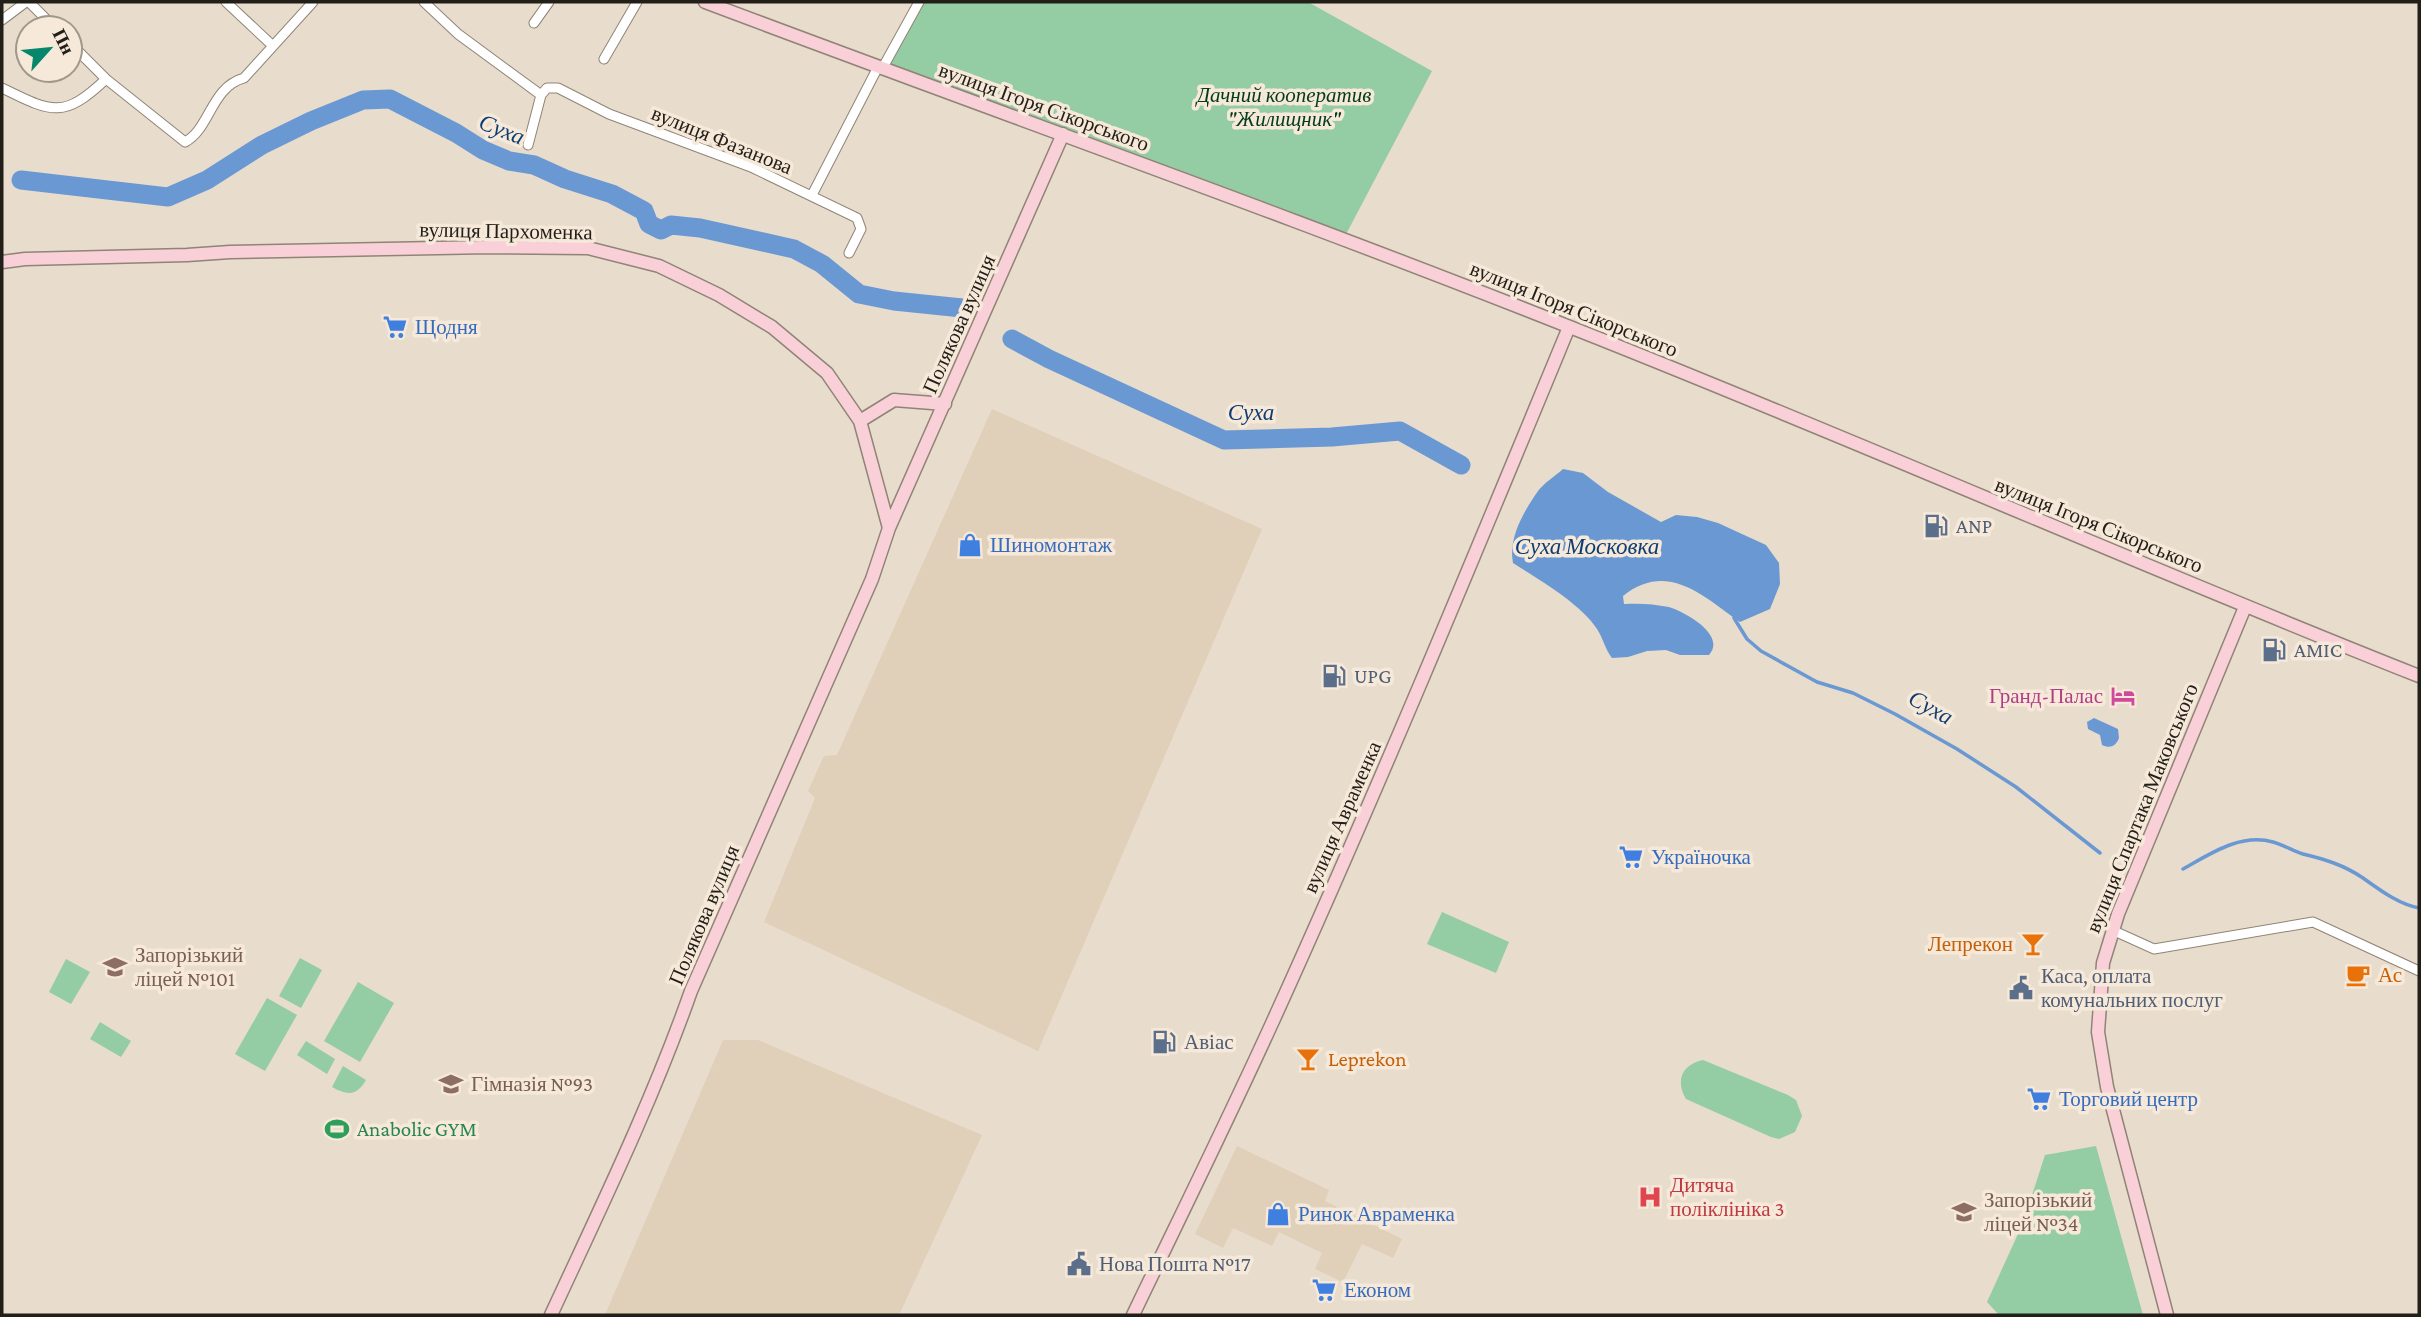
<svg xmlns="http://www.w3.org/2000/svg" width="2421" height="1317" font-family="'Crimson Pro',serif">
  <style>
    .built { fill: #e0cfb9 }
    .green { fill: #94cca4 }
    .water { fill: #6a98d2 }
    .lines { fill: none; stroke-linecap: round; stroke-linejoin: round }
    .stream { stroke: #6a98d2; stroke-width: 3.5 }
    .river { stroke: #6a98d2; stroke-width: 19 }
    .street-casing { stroke: #8f8476; stroke-width: 11 }
    .secondary-casing { stroke: #8f8476; stroke-width: 15 }
    .street { stroke: #fff; stroke-width: 9 }
    .secondary { stroke: #fad0d8; stroke-width: 12 }
    .labels { text-anchor: middle; stroke-width: 7; stroke-linejoin: round; paint-order: stroke }
    .park-label { font-size: 21px; font-style: italic; fill: #033c1d; stroke: #f6e9d9 }
    .street-label { font-size: 21px; fill: #221e18; stroke: #f6e9d9 }
    .shop-label { font-size: 21px; fill: #366cbe; stroke: #f6e9d9; text-anchor: start }
    .service-label { font-size: 21px; fill: #4e5e75; stroke: #f6e9d9; text-anchor: start }
    .hotel-label { font-size: 21px; fill: #b23c85; stroke: #f6e9d9; text-anchor: end }
    .food-label { font-size: 21px; fill: #c56008; stroke: #f6e9d9; text-anchor: start }
    .education-label { font-size: 21px; fill: #785e54; stroke: #f6e9d9; text-anchor: start }
    .leisure-label { font-size: 21px; fill: #27864d; stroke: #f6e9d9; text-anchor: start }
    .health-label { font-size: 21px; fill: #be3a42; stroke: #f6e9d9; text-anchor: start }
    .water-label { font-size: 23px; font-style: italic; fill: #0e3d72; stroke: #f6e9d9 }
  </style>
  <rect width="100%" height="100%" fill="#e8dccc"/>
  <!-- built -->
  <path class="built" d="M992,409L1262,529L1038,1051L764,922L815,798L808,791L824,756L837,755Z
    M723,1040H758L982,1135L899,1315H605Z
    M1237,1146L1329,1190L1325,1201L1402,1239L1393,1258L1362,1244L1343,1282L1315,1269L1322,1253L1279,1232L1272,1246L1233,1228L1223,1248L1195,1234Z"/>
  <!-- green -->
  <path class="green" d="M917,2H1308L1432,71L1343,240L878,67Z
    M1442,912L1509,942L1496,973L1427,944Z
    M300,958L322,970L301,1008L279,996Z
    M66,959L90,972L71,1004L49,992Z
    M358,982L394,1003L360,1062L324,1041Z
    M267,998L297,1015L265,1071L235,1054Z
    M100,1022L131,1041L121,1057L90,1039Z
    M306,1041L335,1059L327,1074L297,1055Z
    M1703,1060L1788,1095L1796,1100L1802,1116L1795,1132L1779,1139L1771,1137L1686,1099C1675,1081 1682,1064 1703,1060Z
    M343,1066L366,1080C356,1097 347,1095 332,1087Z
    M2096,1146L2143,1315H1999L1987,1302L2023,1223L2045,1155Z"/>
  <!-- water -->
  <path class="water" d="M1563,469L1583,473L1608,492L1661,522L1676,515L1697,517L1718,523L1766,545L1779,563L1780,584L1770,609L1740,622C1704,597 1668,560 1623,596L1624,604C1639,603 1654,604 1669,607C1685,612 1727,635 1709,655H1680L1666,650L1647,651L1628,657L1612,658C1605,649 1603,638 1597,629C1580,603 1539,580 1513,563C1508,538 1524,511 1538,491C1544,483 1555,476 1563,469Z
    M2094,718L2118,729L2119,738C2116,746 2110,749 2102,745L2100,735L2088,729L2087,722Z"/>
  <g class="lines">
    <!-- stream -->
    <path class="stream" d="M1734,618L1747,639L1761,651L1817,682L1853,693L1895,714L1957,749L2016,787L2100,853
      M2183,869C2210,854 2240,833 2273,842C2284,845 2293,851 2303,854C2324,859 2344,865 2363,878C2380,890 2398,904 2419,908"/>
    <!-- river -->
    <path class="river" d="M21,180L168,197L207,180L262,145L311,121L363,100L390,99L456,133L483,150L509,161L534,165L565,179L612,194L644,211L649,224L661,230L671,225L700,228L794,249L822,264L859,294L894,301L962,308
      M1012,339L1049,359L1224,440L1332,437L1400,431L1461,465"/>
    <!-- street casing -->
    <g class="street-casing">
      <path id="street" d="M29,2L55,28
        M226,2L273,46
        M424,2L458,34L541,95
        M2,20L26,2
        M534,23L549,2
        M70,43L106,79L185,142C210,129 211,87 244,78L313,2
        M604,59L637,2
        M882,69L919,2
        M2,88C51,112 63,120 106,79
        M528,145L541,95L547,88H558L609,114L751,167L857,218L861,229L849,253
        M812,195L878,67
        M2112,930L2154,949L2313,922L2419,971"/>
    </g>
    <!-- secondary casing -->
    <g class="secondary-casing">
      <path id="secondary" d="M705,2C997,112 1291,216 1580,331C1861,442 2138,565 2419,676
        M2,262L25,259L187,255L230,252L490,247L588,248L659,266L719,295L772,327L827,373L860,421L894,400L945,404
        M860,421L889,528
        M551,1315C600,1209 652,1102 691,991L872,579L889,528L1063,134
        M1133,1315C1180,1217 1228,1120 1273,1021C1377,792 1473,559 1569,327
        M2167,1315L2107,1087L2098,1032L2103,963L2118,914L2245,607"/>
    </g>
    <!-- street -->
    <use href="#street" class="street"/>
    <!-- secondary -->
    <use href="#secondary" class="secondary"/>
  </g>
  <!-- icons -->
  <defs>
    <g id="supermarket-bare" transform="scale(1.89)"><path d="M-6-5.5h2.5l.6 2H6L4.5 2H-2.5L-4.4-4H-6ZM-1.5 3.2a1.3 1.3 0 1 0 .1 0ZM3 3.2a1.3 1.3 0 1 0 .1 0Z" fill="#3f7fe0" stroke="#f6e9d9" stroke-width="2.5" paint-order="stroke"/></g>
    <g id="fuel-bare" transform="scale(1.89)"><path d="M-5.5-6h7V0h2V4h1.3V-2.5L3-4.5l.8-.8L6-3V5H2.5V1h-1V6h-7ZM-4.2-4.7v3.2H.2V-4.7Z" fill="#5c6f8a" stroke="#f6e9d9" stroke-width="2.5" paint-order="stroke"/></g>
    <g id="shop-bare" transform="scale(1.89)"><path d="M-5-2.5h2.3a2.7 3.5 0 0 1 5.4 0H5L5.5 6h-11ZM-1.5-2.5h3a1.5 2.3 0 0 0-3 0Z" fill="#3f7fe0" stroke="#f6e9d9" stroke-width="2.5" paint-order="stroke"/></g>
    <g id="hotel-bare" transform="scale(1.89)"><path d="M-6-4.5h1.5V1H6V5H4.5V3h-9V5H-6ZM-4 0a1.8 1.8 0 1 1 3.6 0ZM.5 0V-2.5h3Q6-2.5 6 0Z" fill="#d1479c" stroke="#f6e9d9" stroke-width="2.5" paint-order="stroke"/></g>
    <g id="bar-bare" transform="scale(1.89)"><path d="M-6-5H6L.8 .8V4.5H3.5V6h-7V4.5H-.8V.8Z" fill="#e8710a" stroke="#f6e9d9" stroke-width="2.5" paint-order="stroke"/></g>
    <g id="school-bare" transform="scale(1.89)"><path d="M0-5L7-2L0 1L-7-2ZM-4 1L0 2.5L4 1V4Q0 6-4 4Z" fill="#8d6e63" stroke="#f6e9d9" stroke-width="2.5" paint-order="stroke"/></g>
    <g id="cafe-bare" transform="scale(1.89)"><path d="M-5.5-4.5H6V0H3Q3 3.5 0 3.5H-2.5Q-5.5 3.5-5.5 0ZM3-3.2v2h1.7v-2ZM-6 4.5H4V6H-6Z" fill="#e8710a" stroke="#f6e9d9" stroke-width="2.5" paint-order="stroke"/></g>
    <g id="civic-bare" transform="scale(1.89)"><path d="M-.6-6.5H3V-4.5H.6V-3L4-1V1h2V6H-6V1h2V-1L-.6-3ZM-1.2 2.5V6h2.4V2.5Z" fill="#5c6f8a" stroke="#f6e9d9" stroke-width="2.5" paint-order="stroke"/></g>
    <g id="stadium-bare" transform="scale(1.89)"><path d="M0-5a6.5 5 0 1 0 0 10a6.5 5 0 1 0 0-10ZM-3.5-1.8h7v3.6h-7Z" fill="#2e9e5b" stroke="#f6e9d9" stroke-width="2.5" paint-order="stroke"/></g>
    <g id="hospital-bare" transform="scale(1.89)"><path d="M-5-5h3v3.5h4V-5h3V5h-3V1.5h-4V5h-3Z" fill="#e0444e" stroke="#f6e9d9" stroke-width="2.5" paint-order="stroke"/></g>
  </defs>
  <g fill-rule="evenodd">
    <use href="#supermarket-bare" x="395" y="327"/>
    <use href="#fuel-bare" x="1936" y="526"/>
    <use href="#shop-bare" x="970" y="545"/>
    <use href="#fuel-bare" x="2274" y="650"/>
    <use href="#fuel-bare" x="1334" y="676"/>
    <use href="#hotel-bare" x="2123" y="696"/>
    <use href="#supermarket-bare" x="1631" y="857"/>
    <use href="#bar-bare" x="2033" y="944"/>
    <use href="#school-bare" x="115" y="967"/>
    <use href="#cafe-bare" x="2358" y="975"/>
    <use href="#civic-bare" x="2021" y="988"/>
    <use href="#fuel-bare" x="1164" y="1042"/>
    <use href="#bar-bare" x="1308" y="1059"/>
    <use href="#school-bare" x="451" y="1084"/>
    <use href="#supermarket-bare" x="2039" y="1099"/>
    <use href="#stadium-bare" x="337" y="1129"/>
    <use href="#hospital-bare" x="1650" y="1197"/>
    <use href="#school-bare" x="1964" y="1212"/>
    <use href="#shop-bare" x="1278" y="1214"/>
    <use href="#civic-bare" x="1079" y="1264"/>
    <use href="#supermarket-bare" x="1324" y="1290"/>
  </g>
  <g class="labels">
    <!-- park labels -->
    <g class="park-label">
      <text x="1284" y="102">Дачний кооператив<tspan x="1284" dy="24">"Жилищник"</tspan></text>
    </g>
    <!-- street labels -->
    <g class="street-label">
      <text transform="translate(1044 107) rotate(20)" y="7">вулиця Ігоря Сікорського</text>
      <text transform="translate(722 140) rotate(22)" y="7">вулиця Фазанова</text>
      <text transform="translate(506 231) rotate(1)" y="7">вулиця Пархоменка</text>
      <text transform="translate(1574 309) rotate(22)" y="7">вулиця Ігоря Сікорського</text>
      <text transform="translate(959 324) rotate(-66)" y="7">Полякова вулиця</text>
      <text transform="translate(2099 525) rotate(22)" y="7">вулиця Ігоря Сікорського</text>
      <text transform="translate(2142 808) rotate(-68)" y="7">вулиця Спартака Маковського</text>
      <text transform="translate(1342 817) rotate(-66)" y="7">вулиця Авраменка</text>
      <text transform="translate(704 915) rotate(-67)" y="7">Полякова вулиця</text>
    </g>
    <!-- shop labels -->
    <g class="shop-label">
      <text x="415" y="334">Щодня</text>
      <text x="990" y="552">Шиномонтаж</text>
      <text x="1651" y="864">Україночка</text>
      <text x="2059" y="1106">Торговий центр</text>
      <text x="1298" y="1221">Ринок Авраменка</text>
      <text x="1344" y="1297">Економ</text>
    </g>
    <!-- service labels -->
    <g class="service-label">
      <text x="1956" y="533">ANP</text>
      <text x="2294" y="657">AMIC</text>
      <text x="1354" y="683">UPG</text>
      <text x="2041" y="983">Каса, оплата<tspan x="2041" dy="24">комунальних послуг</tspan></text>
      <text x="1184" y="1049">Авіас</text>
      <text x="1099" y="1271">Нова Пошта №17</text>
    </g>
    <!-- hotel labels -->
    <g class="hotel-label">
      <text x="2103" y="703">Гранд-Палас</text>
    </g>
    <!-- food labels -->
    <g class="food-label">
      <text x="2013" y="951" text-anchor="end">Лепрекон</text>
      <text x="2378" y="982">Ас</text>
      <text x="1328" y="1066">Leprekon</text>
    </g>
    <!-- education labels -->
    <g class="education-label">
      <text x="135" y="962">Запорізький<tspan x="135" dy="24">ліцей №101</tspan></text>
      <text x="471" y="1091">Гімназія №93</text>
      <text x="1984" y="1207">Запорізький<tspan x="1984" dy="24">ліцей №34</tspan></text>
    </g>
    <!-- leisure labels -->
    <g class="leisure-label">
      <text x="357" y="1136">Anabolic GYM</text>
    </g>
    <!-- health labels -->
    <g class="health-label">
      <text x="1670" y="1192">Дитяча<tspan x="1670" dy="24">поліклініка 3</tspan></text>
    </g>
    <!-- water labels -->
    <g class="water-label">
      <text transform="translate(502 129) rotate(22)" y="8">Суха</text>
      <text x="1251" y="420">Суха</text>
      <text x="1587" y="554">Суха Московка</text>
      <text transform="translate(1931 707) rotate(29)" y="8">Суха</text>
    </g>
  </g>
  <!-- border -->
  <rect width="2421" height="1317" fill="none" stroke="#221e18" stroke-width="7"/>
  <!-- north arrow -->
  <g transform="translate(49 49) rotate(63)"><circle r="33" fill="#f6e9d9" stroke="#a1988c" stroke-width="2"/>
  <path d="M0-5L12 26L0 18L-12 26Z" fill="#06876b"/>
  <text y="-10" font-size="19" font-weight="bold" text-anchor="middle" fill="#221e18">Пн</text>
  </g>
</svg>
